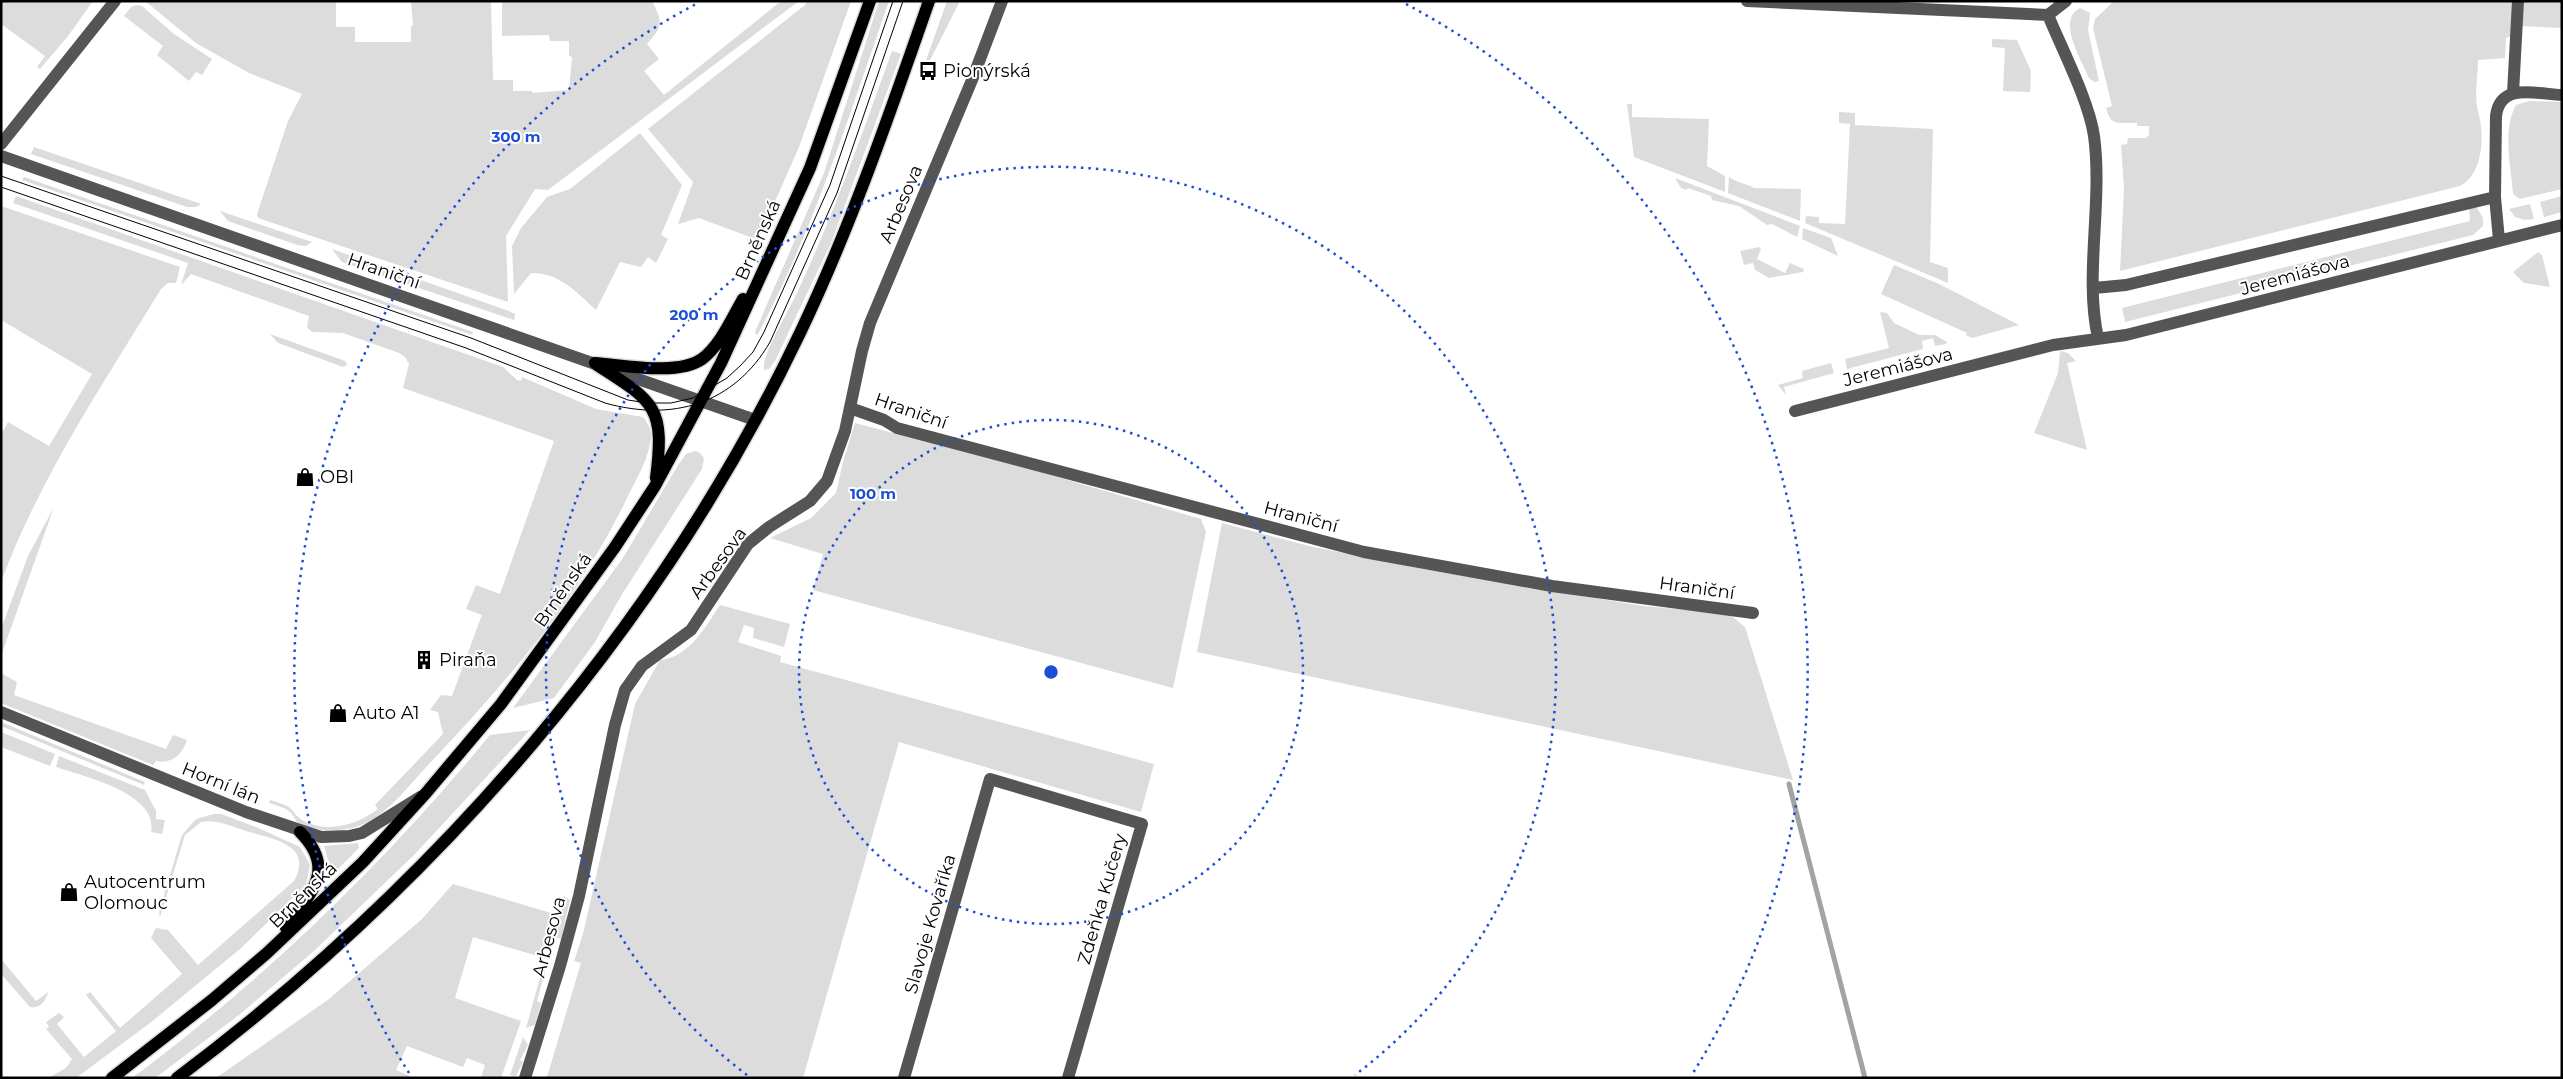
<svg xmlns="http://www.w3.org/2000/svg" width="2563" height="1079" font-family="Montserrat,sans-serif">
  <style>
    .green { fill: #dcdcdc }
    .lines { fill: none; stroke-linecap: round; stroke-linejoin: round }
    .stream { stroke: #a3a3a3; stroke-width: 5 }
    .major-casing { stroke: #dbdbdb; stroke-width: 15 }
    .minor { stroke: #555; stroke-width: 12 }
    .major { stroke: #000; stroke-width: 12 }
    .tram { stroke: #000; stroke-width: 1 }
    .ring { fill: none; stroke: #1d4ed8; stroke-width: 2.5; stroke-dasharray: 2.5 5 }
    .labels { text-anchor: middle; stroke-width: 4; stroke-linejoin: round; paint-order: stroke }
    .poi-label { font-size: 18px; fill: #000; stroke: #fff; text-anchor: start }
    .street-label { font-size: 18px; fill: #000; stroke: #fff }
    .centre { fill: #1d4ed8; stroke: #fff; stroke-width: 2.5 }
    .ring-label { font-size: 15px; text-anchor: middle; font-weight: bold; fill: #1d4ed8; stroke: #fff; stroke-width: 4; stroke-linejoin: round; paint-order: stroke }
  </style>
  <rect width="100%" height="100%" fill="#fff"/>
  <!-- green -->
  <path class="green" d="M1,1H93L68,36L40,69L37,67L45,56L1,24Z
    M145,1H336V27H355V42H411V26H413L411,1H491L493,80H513V91H532L533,93L569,90L572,57L569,56V41H550L549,35L502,36V1H652C663,22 663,26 647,44L659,59L644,71L664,95L781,1H799L548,190L535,189L506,236L508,302L258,218L257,214L288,121L302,94L249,73L196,43Z
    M807,1H851L799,147L758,240L699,218L678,224L693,182L648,129L805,5Z
    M879,1H889C850,113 814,229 758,334L756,335L755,332L824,173Z
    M947,1H960L925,70L923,69Z
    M2114,1H2513L2511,36L2506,38L2505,58L2478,60C2478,75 2474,96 2478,111C2484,132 2485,173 2460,186L2120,271L2124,189L2121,145L2127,144L2128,138H2146L2149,135V126H2137V123C2120,122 2111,128 2106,108L2112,106L2093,28L2095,19Z
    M2522,1H2562V28L2521,26Z
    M137,5L142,6L174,34L212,59L202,75L196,72L189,81L157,55L163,46L124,16L131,7Z
    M2080,8L2090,13L2088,30L2099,81L2094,82L2089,78C2082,61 2056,20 2080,8Z
    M1992,39L2017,40L2031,71L2030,92L2003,91L2005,48L1992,47Z
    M892,51L901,54L831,243L775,361L769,369L764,370C761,356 788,312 795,297C833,217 862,134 892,51Z
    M2529,101L2562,102V189L2520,199L2513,194C2511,166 2502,131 2516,105Z
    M1627,104H1632V117L1709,119L1707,166L1725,176V192L1634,157Z
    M1839,112L1855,113V125L1933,129L1930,262L1948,268V283L1805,223L1806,216L1819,217V223L1845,224L1850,124L1839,123Z
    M640,133L682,185L661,235L668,239L656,263L648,257L641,267L620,262L596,310C575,291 560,273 531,273L514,294L512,246L521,228L547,197L570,189Z
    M34,147L201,204L196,207H187L31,154Z
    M24,177L473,332L472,335L22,180Z
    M1729,177C1737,183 1746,183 1754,188L1801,189L1800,221L1728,193Z
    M1675,178L1800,226L1797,237L1772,224L1767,225L1739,206L1712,200L1711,196L1688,188L1686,190L1681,188Z
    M16,196L503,367L517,380L521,381L522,377L596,409L643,417C648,423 651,429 651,437C649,458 638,476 629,494C581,596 506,683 429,764C408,786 385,819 355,827C338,832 315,832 299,823C295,821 294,815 290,812C285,807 275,805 269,803L270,800C276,802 286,804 291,809C295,813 297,817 302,820C327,834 357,825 378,809L375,805L443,734L438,712L430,710L441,695L452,696L480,620L482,615L466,609L476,585L500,594L554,441L403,388L409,364L405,357L399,353L343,333L312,332L307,327L309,316L191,274L181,285L188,263L13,203Z
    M2562,196V212L2544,217L2540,202Z
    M2530,204L2534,219L2525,220L2515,217L2509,209Z
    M1,206L180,267L176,283H168L161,289C103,384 40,477 1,582V435L8,422L49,446L92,374L1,320Z
    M2469,207L2477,208L2483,218V226L2473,235L2125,322L2122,308L2470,221Z
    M220,211L312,242L306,246L297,245L228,221Z
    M1803,228L1831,238L1838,256L1802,239Z
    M1759,247L1761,249L1757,259L1785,273L1790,263L1804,269L1803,272L1769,278L1755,270L1753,263L1744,265L1740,251Z
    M332,249L509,311L515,314L514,320L342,262Z
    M2538,252L2542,255L2550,287L2524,283L2513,272Z
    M1894,265L1939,284L2019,325L1972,338L1966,335L1967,333L1881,294Z
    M1880,312L1887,313L1894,323L1919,335H1935L1947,342L1946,344L1935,346L1933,338L1922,341L1923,349L1847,369L1845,359L1889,348Z
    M270,334L345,361L347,365L343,367L278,343Z
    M2060,351L2068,353L2076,361L2067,363L2087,450L2034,433L2058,373Z
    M1831,363L1834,373L1784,387L1786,395L1778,385L1803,378L1802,371Z
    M855,423L1030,469L1201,519L1206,532L1173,688L813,590L823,554L770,538L811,518L836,493L843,462Z
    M695,451L700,453L704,458L702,469L621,596L595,642L554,698L513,708L623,558L678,465L686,454Z
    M54,507L1,656V629L28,556Z
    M1222,523L1309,546L1423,569L1643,606L1729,614L1745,627L1793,780L1197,652Z
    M720,605L790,624L784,647L753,638L754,628L744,625L738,642L781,656L780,662L1154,764L1141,812L899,742L803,1078L547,1077L581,963L574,961L583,934L635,704L660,660C690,657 705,627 720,605Z
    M1,673L17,682L14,695L166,749L173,735L187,740C182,755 172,764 156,761L153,765L1,703Z
    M1,722L145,782L144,785L1,726Z
    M530,730L415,854L315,950L239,1015L155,1078H132C265,979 385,863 490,735Z
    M1,732L55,754L50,766L1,747Z
    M59,756L145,790L156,811V819L165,820L162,834L151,832C159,793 82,776 56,767Z
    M214,814H221L256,827L300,847L310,865L306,885L240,949L150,1023L76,1078H48L66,1068L72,1059L46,1029L49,1027L46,1022L59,1013L64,1017L57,1024L84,1057L116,1031L86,995L90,992L120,1028L182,974L151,938L156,928L168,930L198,965L294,881C314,844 272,839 246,831C232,827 217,819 201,822L185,835L160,917L159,912L182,835L196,819Z
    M358,843L359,848L336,871H331L324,846Z
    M453,884L551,913L541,957L473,937L455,998L521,1021L501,1078H481L485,1065L467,1058L463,1067L407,1046L396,1070L414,1078H216L329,999L422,919Z
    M564,896L570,900L561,939L552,936Z
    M1,959L36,1001L48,992C46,1001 40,1009 30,1007L1,974Z
    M543,967L546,968L537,1001L541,1003L535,1025L526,1028Z
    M523,1037L528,1045L520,1060L523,1062L516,1076L510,1075Z"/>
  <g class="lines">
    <!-- stream -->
    <path class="stream" d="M1789,784L1865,1078"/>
    <!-- major casing -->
    <g class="major-casing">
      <path id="major" d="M595,363C623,365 678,376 702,359C720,346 732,318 743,299
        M597,365C655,402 665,407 656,478
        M286,928C311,893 337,869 300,832
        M112,1078L212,1000L267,953L363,862L426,793L501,704L615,547L655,486L721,363L810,168L870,1
        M177,1078C437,883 660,627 800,333C851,226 890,113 929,1"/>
    </g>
    <!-- minor -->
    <path class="minor" d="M1747,1L2048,15L2066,1
      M2048,15C2062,49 2089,101 2094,136C2103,202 2084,276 2098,338
      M2513,93L2518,1
      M1,144L115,1
      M1,156L755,420
      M2499,240L2495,197L2496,116C2500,82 2536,94 2562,95
      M2094,288L2126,285L2495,197
      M850,408L884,420L897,428L1364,552L1552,586L1753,613
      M1795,411L2053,345L2126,335L2562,225
      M1,712L246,812L321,837L349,836L362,833L420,797
      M525,1078L560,966L579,896L615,725L625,690L642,666L691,630L748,544L769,527L810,501L827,481L845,431L862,351L870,323L972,80L1002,1
      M904,1078L990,779L1142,824L1068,1078"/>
    <!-- major -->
    <use href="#major" class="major"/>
    <!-- tram -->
    <path class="tram" d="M1,176L471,338L628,400L647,403H671L693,398L727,378L741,365L753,352L764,332L830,185L893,1
      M1,187L466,348L605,403C673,422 734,404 770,342L837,193L903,1"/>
  </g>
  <!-- distance rings -->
  <g class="ring">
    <circle cx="1051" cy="672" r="252"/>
    <path d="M747 1075A505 505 0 1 1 1355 1075"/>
    <path d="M409 1073A757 757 0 0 1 696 4M1406 4A757 757 0 0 1 1693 1073"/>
  </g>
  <!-- icons -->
  <defs>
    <g id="bus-bare" transform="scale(1.5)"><path d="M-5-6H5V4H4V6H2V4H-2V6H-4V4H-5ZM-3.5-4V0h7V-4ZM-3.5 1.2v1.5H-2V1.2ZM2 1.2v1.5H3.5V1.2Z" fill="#000" stroke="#fff" stroke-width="2.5" paint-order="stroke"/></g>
    <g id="shop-bare" transform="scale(1.5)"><path d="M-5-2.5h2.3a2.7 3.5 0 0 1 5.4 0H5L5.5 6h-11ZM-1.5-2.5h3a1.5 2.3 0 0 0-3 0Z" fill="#000" stroke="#fff" stroke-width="2.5" paint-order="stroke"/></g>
    <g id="building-bare" transform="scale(1.5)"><path d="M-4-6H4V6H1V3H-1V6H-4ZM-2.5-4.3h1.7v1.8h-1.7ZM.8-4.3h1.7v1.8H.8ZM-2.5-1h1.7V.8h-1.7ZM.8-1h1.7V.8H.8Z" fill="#000" stroke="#fff" stroke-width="2.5" paint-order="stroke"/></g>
  </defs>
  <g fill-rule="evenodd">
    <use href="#bus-bare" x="928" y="71"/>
    <use href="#shop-bare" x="305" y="477"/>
    <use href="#building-bare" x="424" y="660"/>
    <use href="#shop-bare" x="338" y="713"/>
    <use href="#shop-bare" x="69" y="892"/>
  </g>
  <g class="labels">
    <!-- poi labels -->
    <g class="poi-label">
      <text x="943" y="77">Pionýrská</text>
      <text x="320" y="483">OBI</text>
      <text x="439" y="666">Piraňa</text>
      <text x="353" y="719">Auto A1</text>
      <text x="84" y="888">Autocentrum<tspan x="84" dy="21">Olomouc</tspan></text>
    </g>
    <!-- street labels -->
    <g class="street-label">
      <text transform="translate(901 204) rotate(-67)" y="6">Arbesova</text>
      <text transform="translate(758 240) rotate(-66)" y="6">Brněnská</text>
      <text transform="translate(384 271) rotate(19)" y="6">Hraniční</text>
      <text transform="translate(2295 275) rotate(-15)" y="6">Jeremiášova</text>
      <text transform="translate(1898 367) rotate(-14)" y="6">Jeremiášova</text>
      <text transform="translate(911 411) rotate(19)" y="6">Hraniční</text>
      <text transform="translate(1301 517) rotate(15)" y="6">Hraniční</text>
      <text transform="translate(718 563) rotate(-54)" y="6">Arbesova</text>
      <text transform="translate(1697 588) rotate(8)" y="6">Hraniční</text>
      <text transform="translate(563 590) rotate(-55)" y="6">Brněnská</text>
      <text transform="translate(221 783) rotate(22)" y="6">Horní lán</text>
      <text transform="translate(303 895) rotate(-44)" y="6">Brněnská</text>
      <text transform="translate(1102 899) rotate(-74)" y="6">Zdeňka Kučery</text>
      <text transform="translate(930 924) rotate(-74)" y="6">Slavoje Kovaříka</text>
      <text transform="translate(549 937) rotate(-75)" y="6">Arbesova</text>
    </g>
  </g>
  <circle cx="1051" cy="672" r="8" class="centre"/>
  <g class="ring-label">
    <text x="516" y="142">300 m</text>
    <text x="694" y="320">200 m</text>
    <text x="873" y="499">100 m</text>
  </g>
  <!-- border -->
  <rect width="2563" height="1079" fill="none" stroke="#000000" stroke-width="5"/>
</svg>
